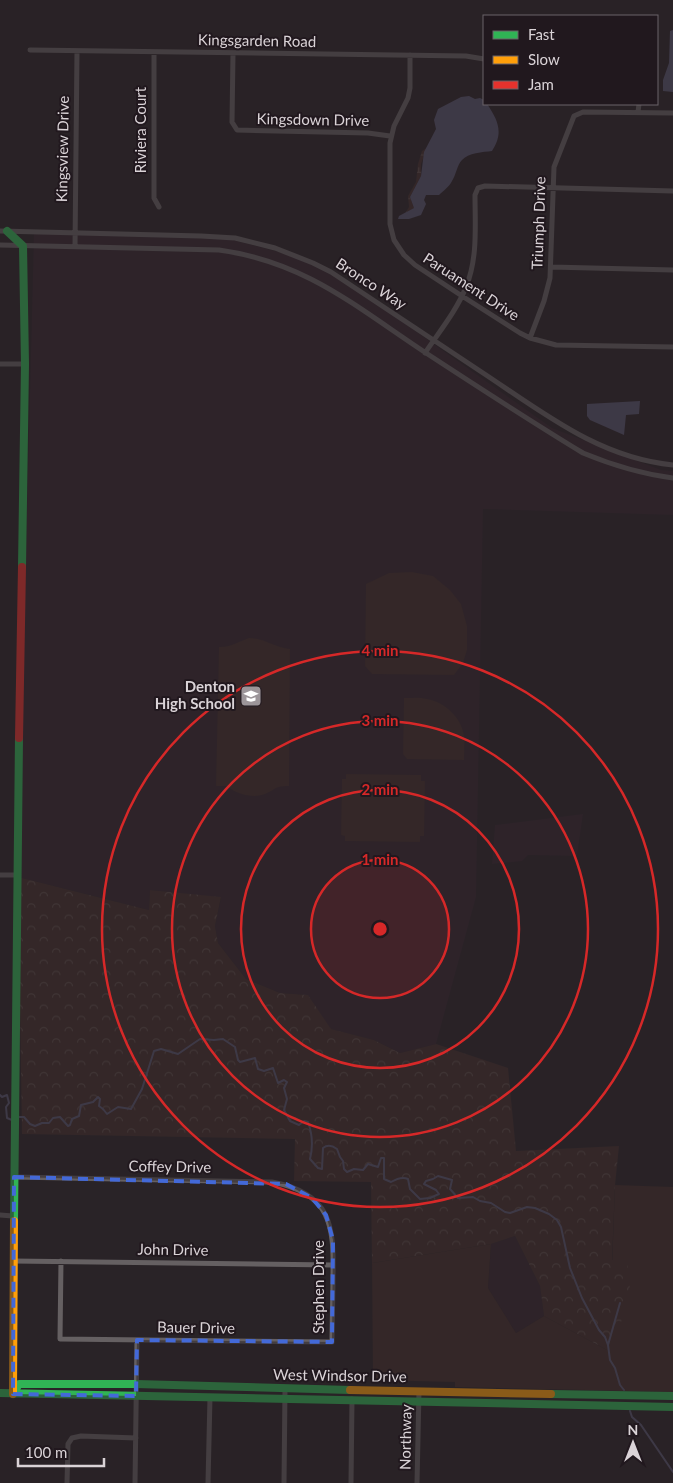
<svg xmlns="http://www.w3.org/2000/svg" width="673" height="1483" font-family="Lato,sans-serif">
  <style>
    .built { fill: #33252e }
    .green { fill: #402d2a }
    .forest { fill: url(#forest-crowns) }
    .wetland { fill: url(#wetland-marsh) }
    .water { fill: #56546e }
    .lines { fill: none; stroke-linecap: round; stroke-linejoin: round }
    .stream { stroke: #56546e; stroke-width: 2 }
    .street { stroke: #656062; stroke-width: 5 }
    .fast { stroke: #30b455; stroke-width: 8 }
    .slow { stroke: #ff9f0a; stroke-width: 8 }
    .jam { stroke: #e5322d; stroke-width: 8 }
    .marked { fill: none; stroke: #4369d8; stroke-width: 4; stroke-dasharray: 10 6; stroke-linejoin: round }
    .ring { fill: none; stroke: #d62828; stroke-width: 2.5 }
    .labels { text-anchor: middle; stroke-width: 4; stroke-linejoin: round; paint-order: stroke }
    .street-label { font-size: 15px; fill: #dad3d7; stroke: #21181e }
    .poi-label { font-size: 15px; font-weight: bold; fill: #dad3d7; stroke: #21181e; text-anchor: end }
    .centre { fill: #d62828; stroke: #21181e; stroke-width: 2.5 }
    .ring-label { font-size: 15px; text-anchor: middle; font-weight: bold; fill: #d62828; stroke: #21181e; stroke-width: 4; stroke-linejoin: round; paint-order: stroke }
  </style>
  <defs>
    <pattern id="forest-crowns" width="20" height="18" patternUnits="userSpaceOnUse" patternTransform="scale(1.25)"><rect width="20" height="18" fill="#402d2a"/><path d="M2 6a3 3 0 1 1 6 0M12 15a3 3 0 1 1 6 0" fill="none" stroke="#5b4b48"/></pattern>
    <pattern id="wetland-marsh" width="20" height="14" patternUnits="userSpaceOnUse" patternTransform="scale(1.25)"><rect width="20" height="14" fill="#402d2a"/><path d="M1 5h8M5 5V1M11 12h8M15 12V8" fill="none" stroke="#5b4b48"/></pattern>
  </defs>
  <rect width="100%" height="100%" fill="#292327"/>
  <!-- built -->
  <path class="built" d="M34,232L229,239L307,259L345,281L552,428L661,470L673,471V515L483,509L476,897L436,1044L400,1053L374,1040L330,1029L308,995L280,993L246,979L218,943L215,926L221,898L150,890L149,910L18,877Z
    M583,814L577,856L528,855L522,861L492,864L495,825Z
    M515,1236L540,1286L544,1316L516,1333L488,1288L491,1244Z"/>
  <!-- green -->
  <path class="green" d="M412,572L433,576L450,590L461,604L467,626V650L463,663L454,675L372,674L365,666L366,584L389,573Z
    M249,638C265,638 275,648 290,649L289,786C273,786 275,791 262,795C251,798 236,794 227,786H216L219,647C231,647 238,642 249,638Z
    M404,698C411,698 420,697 427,699C445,702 462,718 464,736C465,743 464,752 464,760L407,759L403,754Z
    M346,774L421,775V781H425L424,836H420V842L345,841V836L341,835L342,779H346Z
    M615,1185L673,1187V1392L455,1387V1382L373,1380L372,1263L491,1244L488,1288L516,1333L544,1316L609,1351Z"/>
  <!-- forest -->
  <path class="forest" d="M18,877L149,910L150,890L221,897L215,926L218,943L246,979L280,993L308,995L331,1029L374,1040L400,1053L436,1044L508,1068L516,1151L619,1146L615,1185L612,1260L627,1262L631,1298L609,1351L544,1316L540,1286L515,1236L491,1244L372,1263L371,1182L294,1181L295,1139L22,1134Z"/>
  <!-- wetland -->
  <path class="wetland" d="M427,148L421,164V176L410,197L414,208L399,216L406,212L409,207L408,196L416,182L418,164L422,151Z"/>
  <!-- water -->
  <path class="water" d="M673,30V92L663,91V80L669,63L670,31Z
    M469,96L475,99L480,98L484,100V104H487C498,120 504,133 492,151C483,152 468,153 462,160C457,165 456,175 452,181C449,187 443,191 439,195H426L424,200L426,204L421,215L409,219H398L399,216L414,208L410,197L421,176L424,152L436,129L434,120L438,109L461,97Z
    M640,401L639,414L626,415L624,435L590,420L587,416V404Z"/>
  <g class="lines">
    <!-- stream -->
    <path class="stream" d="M0,1095L2,1097L7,1095L9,1103L6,1107L7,1118L12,1120
      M19,1117H24L30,1124L35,1126L42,1123H49L53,1118L60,1117L68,1126L70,1125L72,1119L79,1116L81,1105L93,1102L98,1097L100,1099L99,1106L103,1109L107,1114L118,1107L131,1109L142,1089L154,1051L161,1049L178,1054L200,1039L214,1040L223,1039L235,1047L238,1060L240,1062L255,1058L258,1069L264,1071L273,1068L278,1083L284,1080L287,1082L284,1088L287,1099L284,1110L290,1121L299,1125L304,1121L308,1122C312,1133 313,1147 310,1159L318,1168L322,1169L323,1148C328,1144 333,1146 337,1149L340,1157L343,1161L344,1169L347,1172L354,1169L363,1170L368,1164L378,1167L381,1158H384V1179L391,1182C396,1179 402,1176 408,1179L410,1189L420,1199L430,1198L439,1194L436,1190L424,1184L426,1181L433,1179L438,1176L452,1180L450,1189L458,1198L473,1197L480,1201L491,1203L505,1212L510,1213L527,1207L535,1208L549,1214L557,1220L561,1227L570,1268L582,1298L599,1330L605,1337L608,1345
      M620,1303L608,1345L610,1360L615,1368L620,1385L624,1390
      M630,1411L632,1417L641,1425L673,1472"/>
    <!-- street -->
    <path class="street" d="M30,50L466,56L484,59
      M154,52V198L159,207
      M233,53L232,122L237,130L368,133L390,136
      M410,55V88L408,98L394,126L390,143V224L394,240L404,255L415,265L462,296L520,333L530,338L556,345L673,347
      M638,112L639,104
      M0,231L201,236L235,238L275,248L313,263L331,272C381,305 431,338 480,371C541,411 598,458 673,465
      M0,245L219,250C306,262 356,307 426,353C478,387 530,421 583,453C612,465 642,474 673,478
      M75,247L77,51
      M551,267L673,270
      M530,338L544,301L550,278L554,167L574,116L583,112L673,113
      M425,353C439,332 457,310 466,287C478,258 475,225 475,195L478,188L485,186L673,191
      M0,364H25
      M0,875H17
      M14,1177L272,1182C331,1193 334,1225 333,1276C333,1298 332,1320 332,1342L60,1339L61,1261
      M0,1215L13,1216
      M13,1261L333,1265
      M67,1483L68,1444L72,1438L81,1436L136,1438
      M135,1483L137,1340
      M208,1483L210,1397
      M284,1483L285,1389
      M351,1483L352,1399
      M417,1483L419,1391"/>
    <!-- fast -->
    <path class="fast" d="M7,231L23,246L25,364L22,567
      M14,1221L19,738
      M0,1393L673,1407
      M13,1394L19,1384H136L350,1390
      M551,1394L673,1396"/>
    <!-- slow -->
    <path class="slow" d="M350,1390L551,1394
      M13,1394L14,1221"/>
    <!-- jam -->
    <path class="jam" d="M19,738L22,567"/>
  </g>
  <!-- marked area -->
  <path d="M0 0H673V1483H0ZM14,1177L286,1184L312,1198L326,1215L333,1240L332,1342L137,1340L136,1396L13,1394Z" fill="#292327" fill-opacity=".55" fill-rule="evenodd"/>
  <path class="marked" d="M14,1177L286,1184L312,1198L326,1215L333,1240L332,1342L137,1340L136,1396L13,1394Z"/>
  <!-- distance rings -->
  <circle cx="380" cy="929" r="69" fill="#d62828" fill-opacity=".12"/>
  <g class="ring">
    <circle cx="380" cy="929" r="69"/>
    <circle cx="380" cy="929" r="139"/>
    <circle cx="380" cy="929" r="208"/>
    <circle cx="380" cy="929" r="278"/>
  </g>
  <!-- icons -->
  <defs>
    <g id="school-square" transform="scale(1.125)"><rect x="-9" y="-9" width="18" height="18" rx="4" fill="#9c9599" stroke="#21181e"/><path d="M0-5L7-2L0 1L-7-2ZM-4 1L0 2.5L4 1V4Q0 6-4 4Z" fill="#fff"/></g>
  </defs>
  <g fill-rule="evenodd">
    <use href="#school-square" x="251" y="696"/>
  </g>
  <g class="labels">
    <!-- street labels -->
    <g class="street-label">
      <text transform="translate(257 41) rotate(1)" y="5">Kingsgarden Road</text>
      <text transform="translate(313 120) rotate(1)" y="5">Kingsdown Drive</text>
      <text transform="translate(141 130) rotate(-90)" y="5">Riviera Court</text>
      <text transform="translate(63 149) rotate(-89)" y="5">Kingsview Drive</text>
      <text transform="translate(539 223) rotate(-88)" y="5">Triumph Drive</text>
      <text transform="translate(371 284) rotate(33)" y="5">Bronco Way</text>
      <text transform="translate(471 287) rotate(33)" y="5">Paruament Drive</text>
      <text transform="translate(170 1167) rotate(1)" y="5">Coffey Drive</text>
      <text transform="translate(173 1250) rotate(1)" y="5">John Drive</text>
      <text transform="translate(319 1287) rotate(-90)" y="5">Stephen Drive</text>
      <text transform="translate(196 1328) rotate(1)" y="5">Bauer Drive</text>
      <text transform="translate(340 1376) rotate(1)" y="5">West Windsor Drive</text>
      <text transform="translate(406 1437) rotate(-89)" y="5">Northway</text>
    </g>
    <!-- poi labels -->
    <g class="poi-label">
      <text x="235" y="692">Denton<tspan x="235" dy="17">High School</tspan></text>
    </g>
  </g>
  <circle cx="380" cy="929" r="8" class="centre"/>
  <g class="ring-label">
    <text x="380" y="656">4 min</text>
    <text x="380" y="726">3 min</text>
    <text x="380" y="795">2 min</text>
    <text x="380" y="865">1 min</text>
  </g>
  <!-- legend -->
  <rect x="483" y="15" width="175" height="90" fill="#21181e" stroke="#6b6368"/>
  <rect x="493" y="31" width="25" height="8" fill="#30b455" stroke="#6b6368"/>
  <text x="528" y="40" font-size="15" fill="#dad3d7">Fast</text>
  <rect x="493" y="56" width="25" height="8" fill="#ff9f0a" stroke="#6b6368"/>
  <text x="528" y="65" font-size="15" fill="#dad3d7">Slow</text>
  <rect x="493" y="81" width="25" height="8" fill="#e5322d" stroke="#6b6368"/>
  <text x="528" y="90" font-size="15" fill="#dad3d7">Jam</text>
  <!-- north arrow -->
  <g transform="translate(633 1443)" stroke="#21181e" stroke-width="4" paint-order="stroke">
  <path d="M0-4L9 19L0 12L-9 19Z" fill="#dad3d7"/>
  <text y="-8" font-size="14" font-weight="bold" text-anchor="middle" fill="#dad3d7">N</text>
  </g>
  <!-- scale -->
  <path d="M18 1458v8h86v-8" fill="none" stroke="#dad3d7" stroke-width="2.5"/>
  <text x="25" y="1458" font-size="15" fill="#dad3d7" stroke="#21181e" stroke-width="4" paint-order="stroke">100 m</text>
</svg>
